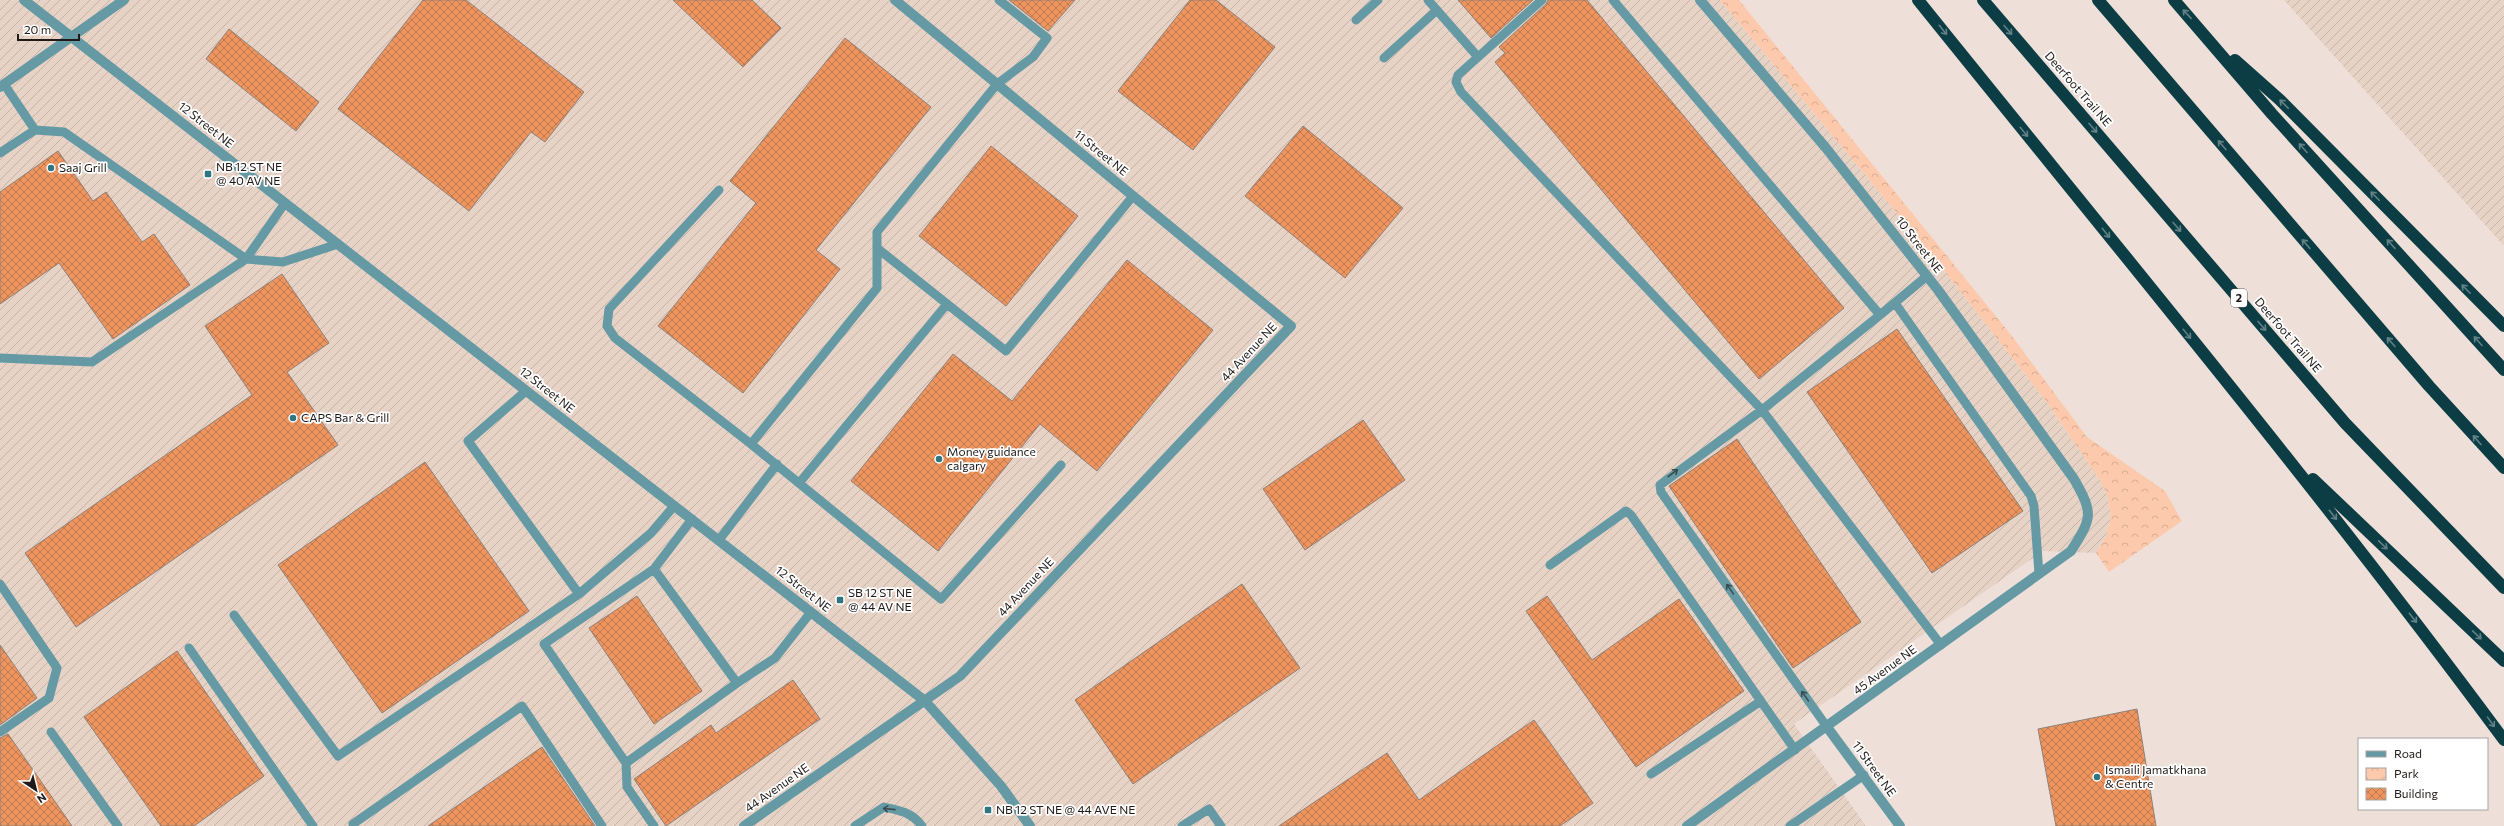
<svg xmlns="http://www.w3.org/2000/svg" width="2504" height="826" font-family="Commissioner,sans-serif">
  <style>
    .industrial { fill: url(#industrial-furrows) }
    .park { fill: url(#park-crowns) }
    .building { fill: url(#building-cross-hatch); stroke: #8d817a }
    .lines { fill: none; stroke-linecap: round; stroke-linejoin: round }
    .service { stroke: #659aa5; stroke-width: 9 }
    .minor { stroke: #659aa5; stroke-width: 10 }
    .tertiary { stroke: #659aa5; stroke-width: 10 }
    .motorway { stroke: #0c3d45; stroke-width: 12 }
    .oneway { stroke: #618186 }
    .oneway2 { stroke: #3b4d50 }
    .poi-dot { fill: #2f7582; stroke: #fff; stroke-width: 1.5 }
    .labels { text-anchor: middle; stroke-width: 3.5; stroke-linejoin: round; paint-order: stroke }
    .shield { fill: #fff; stroke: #625f5d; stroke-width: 1 }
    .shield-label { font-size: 11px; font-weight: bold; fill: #1f1a18 }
    .street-label { font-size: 12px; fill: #1f1a18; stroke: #fff }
    .poi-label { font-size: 12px; fill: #1f1a18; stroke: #fff; text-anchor: start }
  </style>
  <defs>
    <pattern id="industrial-furrows" width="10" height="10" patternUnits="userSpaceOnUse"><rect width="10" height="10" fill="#e7d2c6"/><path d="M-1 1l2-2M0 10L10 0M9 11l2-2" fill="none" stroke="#c6b4a9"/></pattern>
    <pattern id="park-crowns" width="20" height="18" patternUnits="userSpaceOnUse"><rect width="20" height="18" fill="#fdc9ac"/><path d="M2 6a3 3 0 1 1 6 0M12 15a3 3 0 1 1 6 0" fill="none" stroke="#d8ac93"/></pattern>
    <pattern id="building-cross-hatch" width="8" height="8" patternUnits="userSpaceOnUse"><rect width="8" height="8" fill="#ee945e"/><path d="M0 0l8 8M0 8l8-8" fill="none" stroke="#c0784d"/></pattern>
  </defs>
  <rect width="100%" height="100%" fill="#eee0d8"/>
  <!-- industrial -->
  <path class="industrial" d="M0,0H1720L1939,264L2048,404L2101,482L2108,498L2111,518L2106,537L2096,553L2043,551L1794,724L1866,826H0Z
    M2284,0H2504V246Z"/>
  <!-- park -->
  <path class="park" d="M1720,0H1739L2012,336L2087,437L2165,491L2182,521L2109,572L2096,553L2106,537L2111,518L2108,498L2101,482L2048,404L1939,264Z"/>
  <!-- building -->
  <path class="building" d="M423,0H466L584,92L545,142L531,132L469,211L338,109Z
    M673,0H752L781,28L743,67Z
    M1009,0H1075L1048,31Z
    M1190,0H1216L1275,47L1193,150L1118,91Z
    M1458,0H1533L1491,38Z
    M1548,0H1587L1844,308L1759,379L1495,62L1505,53L1499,47L1546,4Z
    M229,29L319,102L296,131L206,59Z
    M845,38L931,107L816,250L840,269L743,393L658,326L756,203L730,181Z
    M1303,126L1403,208L1345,278L1245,196Z
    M991,146L1078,216L1006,306L919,236Z
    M58,151L93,201L106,192L142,242L154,234L190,285L113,339L59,263L0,304V192Z
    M1127,260L1213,330L1097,471L1040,424L938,551L851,481L953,354L1012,401Z
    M282,274L329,343L287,372L338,445L76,627L25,553L252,395L205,326Z
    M1897,329L2023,511L1932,573L1807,392Z
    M1363,420L1405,480L1305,550L1263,489Z
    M1737,439L1861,622L1793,668L1669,486Z
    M425,462L529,611L382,713L278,565Z
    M1242,584L1300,668L1133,784L1075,700Z
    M637,596L702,691L654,724L589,628Z
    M1547,596L1592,660L1679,599L1744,691L1636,767L1526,611Z
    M0,645L37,698L0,725Z
    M177,651L264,776L194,826H161L84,717Z
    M793,680L820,719L666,826L634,779L711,725L716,733Z
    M2137,709L2156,826H2056L2038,729Z
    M1534,720L1593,803L1560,826H1279L1387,753L1419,800Z
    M8,734L72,826H0V738Z
    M542,747L595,826H428Z"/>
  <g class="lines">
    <!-- service -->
    <path class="service" d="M999,0L1047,38L1033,57L997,84L877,232V288L751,444L941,599L1061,465
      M1428,0L1478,57
      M1542,0L1458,75L1456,82L1461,92L1762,410L1941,645
      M1613,0L1880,315L1762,410L1660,485L1661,492L1827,727
      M1356,20L1378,0
      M1384,58L1437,10
      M35,130L64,132L246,259L285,203
      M0,153L35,130L4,84
      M719,190L609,309L607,326L615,338L751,444
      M877,248L1006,351L1133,196
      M1895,303L2031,496L2034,506L2039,574
      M1880,315L1927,276
      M0,358L92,362L246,259L283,262L338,244
      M526,391L468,441L579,594L651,533L674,506
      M800,482L947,304
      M692,519L654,569L737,683L775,658L811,612
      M719,540L777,464
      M1550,565L1626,511L1631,515L1795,750
      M654,569L544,644L626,763L737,683
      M0,584L57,668L49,698L0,732
      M234,615L338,756L579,594
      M189,648L313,826
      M51,732L118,826
      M626,763L627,787L654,826
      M1651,774L1761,701
      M354,826L353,824L522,706L602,826
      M855,826L884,807C900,811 912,812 922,826
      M1182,826L1209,809L1221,826
      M1790,826L1864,775"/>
    <!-- minor -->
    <path class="minor" d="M0,87L124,0
      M1827,727L1900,826
      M744,826L960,676L1291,326L895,0
      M1687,826L2071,551C2092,518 2094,514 2074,479L1938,290L1826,148L1700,0"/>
    <!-- tertiary -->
    <path class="tertiary" d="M24,0L925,701L1001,786L1030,826"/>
    <!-- motorway -->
    <path class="motorway" d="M1918,0C2115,245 2317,487 2504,740
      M1983,0L2345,423L2504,588
      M2098,0L2429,386L2504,468
      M2174,0L2272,114L2504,370
      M2235,60L2280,100L2504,326
      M2313,479L2504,661"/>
  </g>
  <!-- one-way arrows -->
  <defs><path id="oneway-shaft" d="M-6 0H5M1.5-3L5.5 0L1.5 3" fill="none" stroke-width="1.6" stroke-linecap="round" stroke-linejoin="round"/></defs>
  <g class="oneway">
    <use href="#oneway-shaft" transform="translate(2187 14) rotate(-133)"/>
    <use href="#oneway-shaft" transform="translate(1943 30) rotate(51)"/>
    <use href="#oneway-shaft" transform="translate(2008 30) rotate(49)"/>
    <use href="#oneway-shaft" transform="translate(2284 104) rotate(-135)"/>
    <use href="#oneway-shaft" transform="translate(2093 128) rotate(49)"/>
    <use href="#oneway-shaft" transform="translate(2024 132) rotate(51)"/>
    <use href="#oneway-shaft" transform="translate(2222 145) rotate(-130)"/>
    <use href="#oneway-shaft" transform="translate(2303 148) rotate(-132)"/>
    <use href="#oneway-shaft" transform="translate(2375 196) rotate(-135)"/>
    <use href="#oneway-shaft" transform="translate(2177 227) rotate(49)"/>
    <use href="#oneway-shaft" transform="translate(2106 233) rotate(51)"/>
    <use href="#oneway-shaft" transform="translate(2306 244) rotate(-131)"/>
    <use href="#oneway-shaft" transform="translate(2391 244) rotate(-132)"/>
    <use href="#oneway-shaft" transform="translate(2466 289) rotate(-135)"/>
    <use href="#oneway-shaft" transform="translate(2262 326) rotate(49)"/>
    <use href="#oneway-shaft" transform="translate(2187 334) rotate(51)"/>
    <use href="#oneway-shaft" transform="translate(2478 341) rotate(-132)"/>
    <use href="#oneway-shaft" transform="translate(2391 342) rotate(-131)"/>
    <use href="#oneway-shaft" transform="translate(2477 440) rotate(-131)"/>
    <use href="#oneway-shaft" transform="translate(2333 515) rotate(52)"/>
    <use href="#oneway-shaft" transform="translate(2383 545) rotate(44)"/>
    <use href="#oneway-shaft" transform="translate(2413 618) rotate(52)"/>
    <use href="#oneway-shaft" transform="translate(2477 635) rotate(44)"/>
    <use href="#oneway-shaft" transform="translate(2491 722) rotate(54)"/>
  </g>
  <g class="oneway2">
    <use href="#oneway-shaft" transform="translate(1673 473) rotate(-37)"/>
    <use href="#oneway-shaft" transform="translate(1730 589) rotate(-125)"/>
    <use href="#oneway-shaft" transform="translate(1805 696) rotate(-125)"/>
    <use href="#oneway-shaft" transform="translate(889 809) rotate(-174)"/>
  </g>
  <!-- markers -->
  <g class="poi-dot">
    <circle cx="51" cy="168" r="4"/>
    <rect x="204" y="170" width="8" height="8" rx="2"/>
    <circle cx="293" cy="418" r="4"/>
    <circle cx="939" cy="459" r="4"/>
    <rect x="836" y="596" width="8" height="8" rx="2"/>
    <circle cx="2097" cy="777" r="4"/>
    <rect x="984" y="806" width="8" height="8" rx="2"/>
  </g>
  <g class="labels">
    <!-- shield labels -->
    <rect class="shield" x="2231" y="289" width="16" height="18" rx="3"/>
    <g class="shield-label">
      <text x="2239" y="302">2</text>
    </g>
    <!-- street labels -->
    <g class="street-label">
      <text transform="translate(2078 89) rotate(49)" y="4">Deerfoot Trail NE</text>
      <text transform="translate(206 125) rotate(38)" y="4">12 Street NE</text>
      <text transform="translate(1101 153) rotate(39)" y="4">11 Street NE</text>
      <text transform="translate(1919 245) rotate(52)" y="4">10 Street NE</text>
      <text transform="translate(2288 335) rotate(49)" y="4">Deerfoot Trail NE</text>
      <text transform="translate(1249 352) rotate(-47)" y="4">44 Avenue NE</text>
      <text transform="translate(547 390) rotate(38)" y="4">12 Street NE</text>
      <text transform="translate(1026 587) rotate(-47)" y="4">44 Avenue NE</text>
      <text transform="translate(803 589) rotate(38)" y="4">12 Street NE</text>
      <text transform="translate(1885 670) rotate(-36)" y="4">45 Avenue NE</text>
      <text transform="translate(1874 769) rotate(54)" y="4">11 Street NE</text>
      <text transform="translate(777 788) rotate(-35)" y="4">44 Avenue NE</text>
    </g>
    <!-- poi labels -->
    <g class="poi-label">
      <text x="216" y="171">NB 12 ST NE<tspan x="216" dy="14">@ 40 AV NE</tspan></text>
      <text x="59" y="172">Saaj Grill</text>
      <text x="301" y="422">CAPS Bar &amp; Grill</text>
      <text x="947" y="456">Money guidance<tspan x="947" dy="14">calgary</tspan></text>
      <text x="848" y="597">SB 12 ST NE<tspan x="848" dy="14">@ 44 AV NE</tspan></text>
      <text x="2105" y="774">Ismaili Jamatkhana<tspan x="2105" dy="14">&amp; Centre</tspan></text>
      <text x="996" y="814">NB 12 ST NE @ 44 AVE NE</text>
    </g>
  </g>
  <!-- legend -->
  <rect x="2358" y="738" width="130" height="72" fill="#ffffff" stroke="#a5a3a3"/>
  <rect x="2366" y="751" width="20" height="6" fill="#659aa5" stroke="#a5a3a3"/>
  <text x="2394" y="758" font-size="12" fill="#1f1a18">Road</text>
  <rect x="2366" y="768" width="20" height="12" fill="url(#park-crowns)" stroke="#a5a3a3"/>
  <text x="2394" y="778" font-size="12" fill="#1f1a18">Park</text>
  <rect x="2366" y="788" width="20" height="12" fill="url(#building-cross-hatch)" stroke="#a5a3a3"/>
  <text x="2394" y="798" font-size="12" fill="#1f1a18">Building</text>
  <!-- north arrow -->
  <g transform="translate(36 790) rotate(145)" stroke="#ffffff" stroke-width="3" paint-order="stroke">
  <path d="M0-3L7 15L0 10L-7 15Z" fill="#1f1a18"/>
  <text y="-6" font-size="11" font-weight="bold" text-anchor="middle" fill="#1f1a18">N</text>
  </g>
  <!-- scale -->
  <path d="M18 34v6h61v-6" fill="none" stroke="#1f1a18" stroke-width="2"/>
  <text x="24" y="34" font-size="12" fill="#1f1a18" stroke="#ffffff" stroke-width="3" paint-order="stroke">20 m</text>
</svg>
